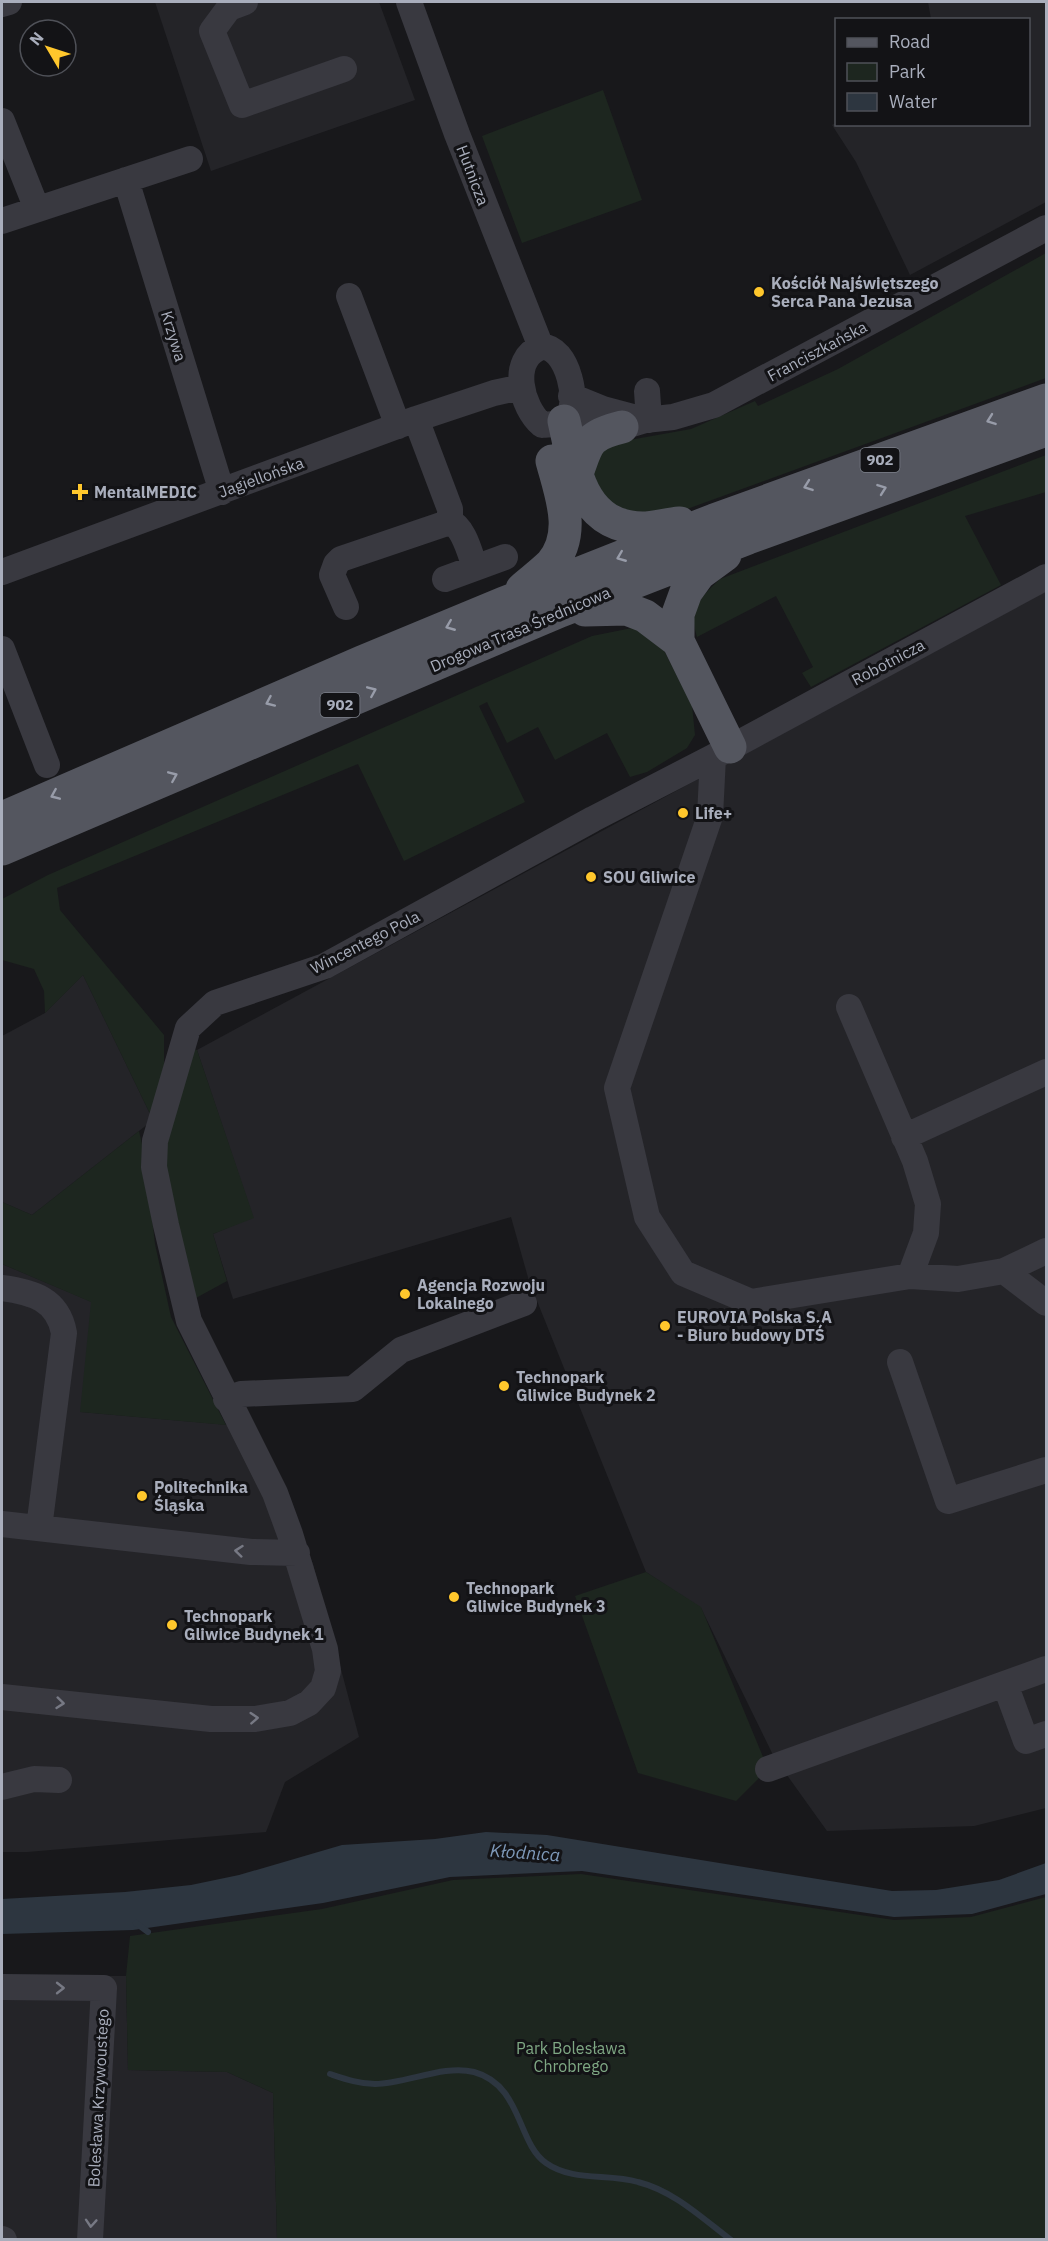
<svg xmlns="http://www.w3.org/2000/svg" width="1048" height="2241" font-family="'IBM Plex Sans',sans-serif">
  <style>
    .built { fill: #242428 }
    .green { fill: #1d261f }
    .water { fill: #2d3640 }
    .lines { fill: none; stroke-linecap: round; stroke-linejoin: round }
    .stream { stroke: #2d3640; stroke-width: 6 }
    .minor { stroke: #393940; stroke-width: 26 }
    .major { stroke: #54565f; stroke-width: 33 }
    .oneway { stroke: #989ca9 }
    .oneway2 { stroke: #777984 }
    .poi-dot { fill: #ffc72c; stroke: #131316; stroke-width: 2 }
    .labels { text-anchor: middle; stroke-width: 6; stroke-linejoin: round; paint-order: stroke }
    .shield { fill: #131316; stroke: #7c808a; stroke-width: 1.5 }
    .shield-label { font-size: 15px; font-weight: bold; fill: #a9aebc }
    .street-label { font-size: 16px; fill: #a9aebc; stroke: #131316 }
    .poi-label { font-size: 16px; font-weight: bold; fill: #a9aebc; stroke: #131316; text-anchor: start }
    .park-label { font-size: 16px; fill: #7fa884; stroke: #131316 }
    .water-label { font-size: 18px; font-style: italic; fill: #7e99b9; stroke: #131316 }
  </style>
  <rect width="100%" height="100%" fill="#18181b"/>
  <!-- built -->
  <path class="built" d="M155,2H379L415,100L211,171Z
    M928,2H1046V202L910,275L856,162L832,125L836,123V124H1028V20L931,19Z
    M1046,591V1808L974,1826L827,1831L774,1757L701,1608L646,1572L529,1281L511,1217L233,1299L213,1234L253,1217L197,1050Z
    M83,975L153,1120L32,1215L2,1202V1036L45,1013Z
    M2,1264L92,1302L81,1412L252,1427L313,1564L359,1737L285,1782L266,1832L27,1852H2Z
    M2,1976H126L128,2070L227,2072L273,2093L277,2239H2Z"/>
  <!-- green -->
  <path class="green" d="M603,90L642,200L522,243L482,136Z
    M1046,253V378L657,520L611,512L587,461L596,446L691,429L755,401L758,406L838,369Z
    M1046,455V492L965,516L1001,585L811,687L802,673L813,667L776,596L697,637C688,609 700,598 720,579Z
    M642,626L659,641L692,705L695,735L687,748L647,772L630,777L607,733L555,760L538,727L507,743L487,702L479,706L525,802L404,861L358,764L57,888L60,910L164,1035V1071L153,1120L83,975L45,1013L44,991L34,969L2,960V899L48,875L592,636Z
    M190,1048L197,1050L254,1218L213,1234L227,1281L196,1298L161,1164Z
    M139,1131L145,1157L155,1244L171,1317L226,1425L80,1412L91,1302L2,1264V1202L32,1215Z
    M646,1572L701,1607L768,1769L736,1801L638,1773L575,1596Z
    M581,1874L894,1920L971,1917L1046,1897V2239H277L273,2093L227,2072L128,2070L126,1976L130,1936L322,1909L453,1880Z"/>
  <!-- water -->
  <path class="water" d="M486,1832L547,1835L892,1891L936,1890L999,1880L1046,1863V1894L972,1914L894,1917L582,1871L450,1877L323,1903L133,1930L2,1934V1899L125,1892L191,1885L239,1875L342,1845L435,1839Z"/>
  <g class="lines">
    <!-- stream -->
    <path class="stream" d="M136,1923L148,1932
      M330,2074C345,2079 359,2084 375,2084C406,2084 444,2064 474,2072C522,2085 517,2143 546,2163C573,2182 608,2173 638,2182C674,2191 702,2218 731,2240"/>
    <!-- minor -->
    <path class="minor" d="M245,2L229,8L212,31L242,105L344,69
      M409,2L457,134L541,347
      M2,4L9,2
      M2,121L37,209
      M126,180L222,492
      M2,221L190,159
      M349,296L398,426
      M541,347C568,344 582,408 565,420C559,425 549,424 542,425C521,407 509,359 541,347Z
      M647,391L649,420
      M571,396L603,409L633,417
      M568,417L588,425L622,427L645,420L673,417L714,405L1046,228
      M416,419L450,509V522
      M2,572L416,419L494,393L522,387
      M445,579L505,557
      M346,607L332,575L336,564L341,559L450,522C464,527 470,554 475,567
      M2,649L47,765
      M713,757L710,816L617,1088L647,1217L683,1273L751,1302L910,1276L958,1279L1004,1271L1046,1303
      M849,1007L915,1161L928,1204L926,1233L910,1276
      M904,1137L1046,1072
      M1004,1271L1046,1251
      M2,1288C32,1292 58,1299 64,1333L39,1528
      M900,1362L948,1501L1046,1470
      M226,1399L241,1394L353,1389L401,1350L524,1303
      M2,1524L251,1552L297,1553
      M1005,1684L1026,1741L1046,1734
      M2,1697L211,1719H255L290,1713L309,1703L323,1688L328,1671L325,1649L290,1534L275,1493L189,1321L166,1225L154,1167L155,1141L188,1028L215,1003L325,966L593,819L713,757L1046,577
      M768,1769L1046,1669
      M2,1787L34,1779L59,1780
      M2,1987L104,1988L90,2240
      M2,2239L4,2240"/>
    <!-- major -->
    <path class="major" d="M564,421C575,469 580,526 642,528C654,528 667,524 680,523
      M576,476C588,444 585,436 622,427
      M725,555L699,574L686,592L678,614V641L730,747
      M522,589C531,581 542,573 551,564C577,534 561,495 552,461
      M585,610L627,609L645,616L678,641
      M2,818L362,662L504,603L714,520L1046,400
      M2,849L560,611L748,538L1046,430"/>
  </g>
  <!-- one-way arrows -->
  <defs><path id="oneway-chevron" d="M-2-3.5L2.5 0L-2 3.5" fill="none" stroke-width="1.6" stroke-linecap="round" stroke-linejoin="round" transform="scale(1.5)"/></defs>
  <g class="oneway">
    <use href="#oneway-chevron" transform="translate(991 420) rotate(160)"/>
    <use href="#oneway-chevron" transform="translate(808 486) rotate(160)"/>
    <use href="#oneway-chevron" transform="translate(882 489) rotate(-20)"/>
    <use href="#oneway-chevron" transform="translate(621 557) rotate(158)"/>
    <use href="#oneway-chevron" transform="translate(450 626) rotate(158)"/>
    <use href="#oneway-chevron" transform="translate(372 691) rotate(-23)"/>
    <use href="#oneway-chevron" transform="translate(270 702) rotate(156)"/>
    <use href="#oneway-chevron" transform="translate(173 776) rotate(-23)"/>
    <use href="#oneway-chevron" transform="translate(55 795) rotate(157)"/>
  </g>
  <g class="oneway2">
    <use href="#oneway-chevron" transform="translate(239 1551) rotate(-174)"/>
    <use href="#oneway-chevron" transform="translate(60 1703) rotate(6)"/>
    <use href="#oneway-chevron" transform="translate(254 1718) rotate(-4)"/>
    <use href="#oneway-chevron" transform="translate(60 1988)"/>
    <use href="#oneway-chevron" transform="translate(91 2223) rotate(94)"/>
  </g>
  <!-- markers -->
  <g class="poi-dot">
    <circle cx="759" cy="292" r="6"/>
    <path d="M77 483h6v6h6v6h-6v6h-6v-6h-6v-6h6z"/>
    <circle cx="683" cy="813" r="6"/>
    <circle cx="591" cy="877" r="6"/>
    <circle cx="405" cy="1294" r="6"/>
    <circle cx="665" cy="1326" r="6"/>
    <circle cx="504" cy="1386" r="6"/>
    <circle cx="142" cy="1496" r="6"/>
    <circle cx="454" cy="1597" r="6"/>
    <circle cx="172" cy="1625" r="6"/>
  </g>
  <g class="labels">
    <!-- shield labels -->
    <g class="shield">
      <rect x="860.5" y="448" width="39" height="24" rx="4.5"/>
      <rect x="320.5" y="693" width="39" height="24" rx="4.5"/>
    </g>
    <g class="shield-label">
      <text x="880" y="465">902</text>
      <text x="340" y="710">902</text>
    </g>
    <!-- street labels -->
    <g class="street-label">
      <text transform="translate(473 175) rotate(69)" y="6">Hutnicza</text>
      <text transform="translate(174 336) rotate(73)" y="6">Krzywa</text>
      <text transform="translate(817 351) rotate(-28)" y="6">Franciszkańska</text>
      <text transform="translate(261 477) rotate(-20)" y="6">Jagiellońska</text>
      <text transform="translate(520 629) rotate(-23)" y="6">Drogowa Trasa Średnicowa</text>
      <text transform="translate(888 662) rotate(-28)" y="6">Robotnicza</text>
      <text transform="translate(365 942) rotate(-27)" y="6">Wincentego Pola</text>
      <text transform="translate(98 2098) rotate(-87)" y="6">Bolesława Krzywoustego</text>
    </g>
    <!-- poi labels -->
    <g class="poi-label">
      <text x="771" y="289">Kościół Najświętszego<tspan x="771" dy="18">Serca Pana Jezusa</tspan></text>
      <text x="94" y="498">MentalMEDIC</text>
      <text x="695" y="819">Life+</text>
      <text x="603" y="883">SOU Gliwice</text>
      <text x="417" y="1291">Agencja Rozwoju<tspan x="417" dy="18">Lokalnego</tspan></text>
      <text x="677" y="1323">EUROVIA Polska S.A<tspan x="677" dy="18">- Biuro budowy DTŚ</tspan></text>
      <text x="516" y="1383">Technopark<tspan x="516" dy="18">Gliwice Budynek 2</tspan></text>
      <text x="154" y="1493">Politechnika<tspan x="154" dy="18">Śląska</tspan></text>
      <text x="466" y="1594">Technopark<tspan x="466" dy="18">Gliwice Budynek 3</tspan></text>
      <text x="184" y="1622">Technopark<tspan x="184" dy="18">Gliwice Budynek 1</tspan></text>
    </g>
    <!-- park labels -->
    <g class="park-label">
      <text x="571" y="2054">Park Bolesława<tspan x="571" dy="18">Chrobrego</tspan></text>
    </g>
    <!-- water labels -->
    <g class="water-label">
      <text transform="translate(525 1853) rotate(4)" y="6">Kłodnica</text>
    </g>
  </g>
  <!-- border -->
  <rect width="1048" height="2241" fill="none" stroke="#a9aebc" stroke-width="6"/>
  <!-- legend -->
  <rect x="835" y="18" width="195" height="108" fill="#131316" stroke="#4f5158" stroke-width="1.5"/>
  <rect x="847" y="38" width="30" height="9" fill="#54565f" stroke="#4f5158" stroke-width="1.5"/>
  <text x="889" y="48" font-size="18" fill="#a9aebc">Road</text>
  <rect x="847" y="63" width="30" height="18" fill="#1d261f" stroke="#4f5158" stroke-width="1.5"/>
  <text x="889" y="78" font-size="18" fill="#a9aebc">Park</text>
  <rect x="847" y="93" width="30" height="18" fill="#2d3640" stroke="#4f5158" stroke-width="1.5"/>
  <text x="889" y="108" font-size="18" fill="#a9aebc">Water</text>
  <!-- north arrow -->
  <g transform="translate(48 48) rotate(309)"><circle r="28" fill="#131316" stroke="#4f5158" stroke-width="1.5"/>
  <path d="M0-4.5L10 22L0 15L-10 22Z" fill="#ffc72c"/>
  <text y="-9" font-size="16" font-weight="bold" text-anchor="middle" fill="#a9aebc">N</text>
  </g>
</svg>
